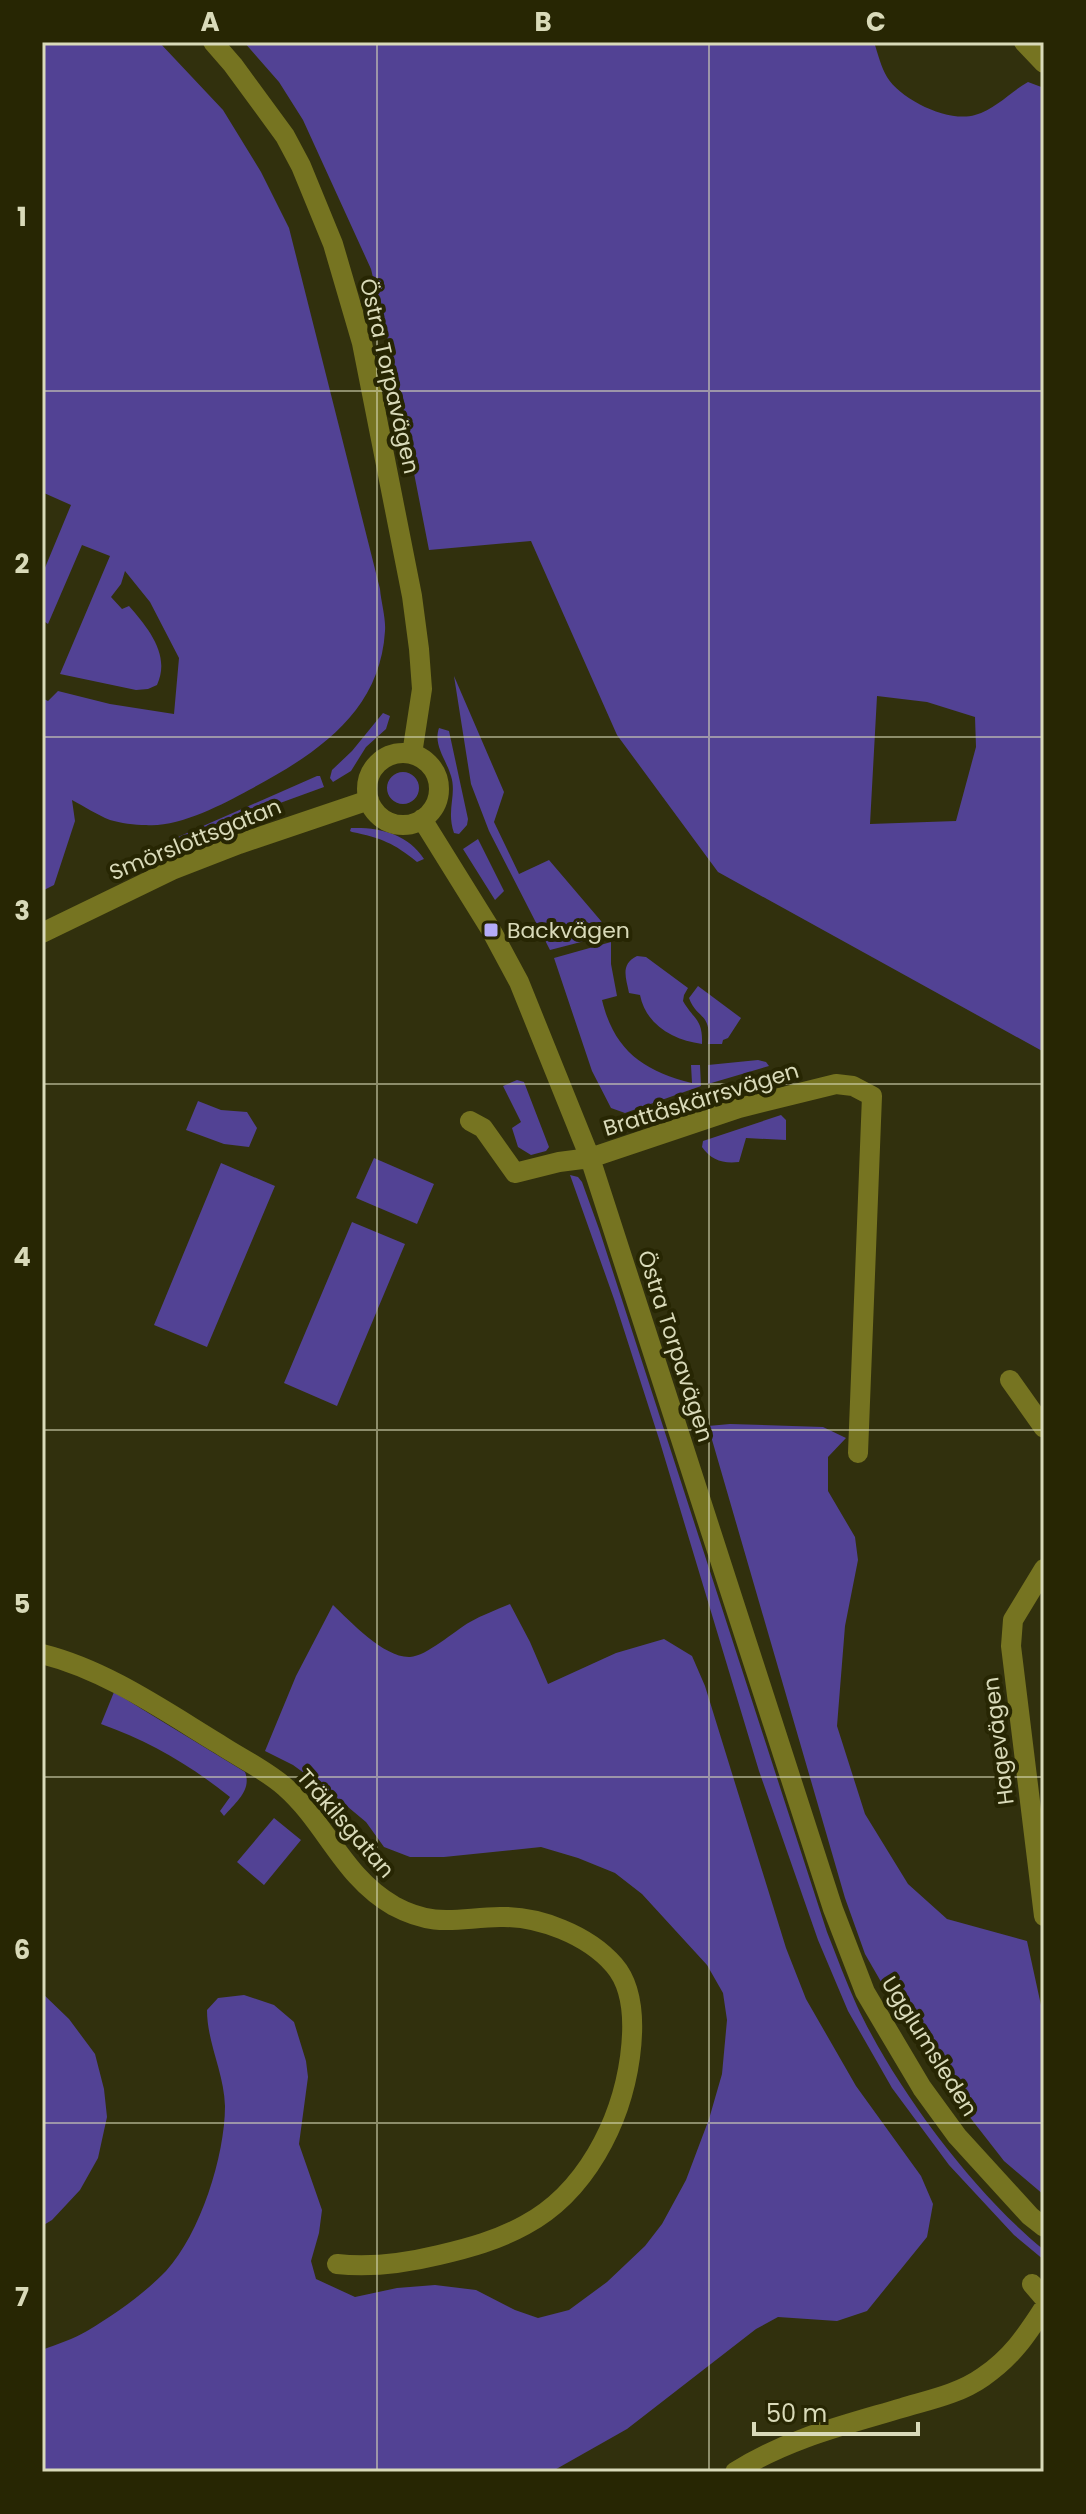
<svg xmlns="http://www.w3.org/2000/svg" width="1086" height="2514" font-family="Poppins,sans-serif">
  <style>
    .green { fill: #524294; fill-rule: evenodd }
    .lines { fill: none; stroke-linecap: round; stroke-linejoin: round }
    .minor { stroke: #767421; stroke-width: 20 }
    .grid { fill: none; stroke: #d9dab9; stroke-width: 2; stroke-opacity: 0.55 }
    .poi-dot { fill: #b4acf9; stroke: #272603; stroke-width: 3 }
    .labels { text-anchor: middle; stroke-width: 8; stroke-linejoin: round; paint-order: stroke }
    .street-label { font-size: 22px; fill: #d9dab9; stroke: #272603 }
    .poi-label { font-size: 22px; fill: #d9dab9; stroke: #272603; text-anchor: start }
    .neatline { fill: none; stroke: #d9dab9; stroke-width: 3 }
    .grid-label { font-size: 26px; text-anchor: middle; font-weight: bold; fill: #d9dab9 }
  </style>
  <rect width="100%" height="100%" fill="#31300d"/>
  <!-- green -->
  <path class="green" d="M42,42H159L223,110L261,172L289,228L380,589C381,602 386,618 385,631C380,714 314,755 249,790C222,805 177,828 146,825C135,825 120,823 110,820C97,815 84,806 72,800L75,821L54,885L42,891V698L48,701L58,691L110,704L174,714L179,658L150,602L125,571L121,584L111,597L122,609L129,606C148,628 171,655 157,685L148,689L136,690L60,674L110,556L82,545L48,624L42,620V575L71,505L44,493L42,496Z
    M244,42H874C878,54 881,67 887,77C901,100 949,123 975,115C996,109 1010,92 1028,82L1044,88V1052L718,872L617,735L531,541L429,550L390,350L371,269L303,120L279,82ZM877,696L927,702L975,717L976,747L956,821L870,824Z
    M454,676L504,792L494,822L519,874L549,860L601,921L608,935L550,950L489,831L471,784Z
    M383,713L390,716L386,729L366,747L351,771L333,782L330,778L332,770L352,751Z
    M439,728L449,731L468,819L467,825L459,834L454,833C446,810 457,795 451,776C446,759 433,745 439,728Z
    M387 788a16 16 0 1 1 32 0a16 16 0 1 1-32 0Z
    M317,776H320L324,787L247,815L172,848L169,841Z
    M351,828C380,827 408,834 424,859L417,862C394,843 381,838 352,832L350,831Z
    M478,839L504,891L495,900L463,849Z
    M611,942V964L617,996L602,1000C614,1050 643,1071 692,1083L691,1065H700L701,1086L625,1113L611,1108L592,1071L554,958Z
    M637,956L646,957L688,988L684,995L683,1001C694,1020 703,1019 702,1044C673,1040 646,1025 640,995L629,993C626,978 620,964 637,956Z
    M698,986L741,1018L728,1038L723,1040L722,1044H708C712,1012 697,1020 689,998Z
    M758,1060L766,1062L769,1066L708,1084V1065Z
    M517,1080L524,1082L549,1147L546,1151L531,1155L518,1147L512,1128L521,1122L503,1086Z
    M198,1101L221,1110L247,1112L257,1128L249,1147L224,1144L186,1130Z
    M781,1115L786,1120V1140L746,1138L739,1162C723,1164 711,1160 702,1147L703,1141Z
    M374,1158L434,1184L417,1224L356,1198Z
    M221,1163L275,1186L207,1347L154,1325Z
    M570,1175L578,1177L582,1182L599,1229L827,1932C837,1957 846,1982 857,2006C896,2089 973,2192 1044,2250V2260L1014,2235L949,2165L892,2088L848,2011L818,1940L759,1771L659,1439L614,1299Z
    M352,1222L405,1244L337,1406L284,1383Z
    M730,1424L823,1427L846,1438L828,1457V1491L855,1537L858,1560L845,1626L837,1726L865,1814L908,1884L947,1919L1027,1941L1044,2019V2195L1004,2161L951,2093L895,2006L865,1954L845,1898L708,1426Z
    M510,1604L530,1642L548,1684L616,1653L664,1639L692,1656L705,1686L786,1948L806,1999L856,2086L921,2176L933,2204L927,2237L867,2311L837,2321L778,2317L756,2329L627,2429L551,2472H42V2350C57,2344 74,2339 87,2331C114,2315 144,2294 166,2271C200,2234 225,2156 225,2106C224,2072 207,2043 207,2010L218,1998L244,1995L274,2005L294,2022L306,2061L308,2077L299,2144L322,2210L319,2233L311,2261L316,2279L355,2297L397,2288L435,2285L476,2290L515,2310L538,2318L569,2310L607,2282L645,2246L662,2224L686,2180L709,2119L722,2074L727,2020L723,1993L707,1965L642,1894L615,1873L578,1858L541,1847L444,1857H410L384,1847L366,1822L330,1792L293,1765L265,1751L296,1676L333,1605C350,1621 384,1658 410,1657C427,1656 454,1631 470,1622C482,1615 496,1610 510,1604Z
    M114,1692L245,1772C252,1790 236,1802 224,1816L220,1811L230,1797C190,1765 149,1741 101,1724Z
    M274,1818L301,1840L264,1885L237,1862Z
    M42,1993L69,2019L95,2054L104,2089L107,2117L98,2158L80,2190L52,2220L42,2226Z"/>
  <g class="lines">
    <!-- minor -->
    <path class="minor" d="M213,42L233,65L285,136L301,166L333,244L362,343L412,596L419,649L422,689L412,754
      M1024,42L1044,63
      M367 789a36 36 0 1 1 72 0a36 36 0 1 1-72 0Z
      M422,819L491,930L519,982L590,1158L833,1909L865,1992L922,2088L957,2136L1030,2216L1044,2227
      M42,933L172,870L239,844L369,800
      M470,1121L483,1128L515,1173L559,1162L590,1158L739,1108L836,1084L853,1086L872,1096L858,1453
      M1010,1380L1044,1428
      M1044,1569L1013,1620L1011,1646L1044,1916
      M42,1654C106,1670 163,1710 219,1744C240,1758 266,1770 285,1787C327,1824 343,1877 394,1906C435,1928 457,1918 500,1917C539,1916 588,1935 614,1965C635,1989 634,2027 630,2057C621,2123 585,2193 525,2225C498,2240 469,2248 439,2255C406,2263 372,2268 337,2264
      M1032,2284L1044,2298
      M735,2472C786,2439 845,2425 902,2408C929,2400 959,2394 983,2377C1011,2358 1026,2336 1044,2308"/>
  </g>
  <!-- grid -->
  <path class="grid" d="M377,42V2472M709,42V2472M42,391H1044M42,737H1044M42,1084H1044M42,1430H1044M42,1777H1044M42,2123H1044"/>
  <!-- markers -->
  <rect class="poi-dot" x="483" y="922" width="16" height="16" rx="4"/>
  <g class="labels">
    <!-- street labels -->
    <g class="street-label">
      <text transform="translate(390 376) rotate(77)" y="8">Östra Torpavägen</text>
      <text transform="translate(195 839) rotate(-22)" y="8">Smörslottsgatan</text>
      <text transform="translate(701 1099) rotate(-17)" y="8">Brattåskärrsvägen</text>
      <text transform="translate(676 1346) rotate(72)" y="8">Östra Torpavägen</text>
      <text transform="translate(998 1741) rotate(-97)" y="8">Hagevägen</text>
      <text transform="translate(346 1823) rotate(49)" y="8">Träkilsgatan</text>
      <text transform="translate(930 2046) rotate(58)" y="8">Ugglumsleden</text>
    </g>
    <!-- poi labels -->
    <g class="poi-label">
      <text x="507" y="938">Backvägen</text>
    </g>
  </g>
  <!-- border -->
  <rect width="1086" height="2514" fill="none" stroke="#272603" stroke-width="88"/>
  <!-- scale -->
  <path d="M754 2422v12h164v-12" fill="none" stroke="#d9dab9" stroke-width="4"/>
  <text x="766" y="2422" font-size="24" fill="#d9dab9" stroke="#272603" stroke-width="6" paint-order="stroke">50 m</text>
  <rect x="44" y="44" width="998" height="2426" class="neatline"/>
  <g class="grid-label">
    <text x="210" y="31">A</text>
    <text x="543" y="31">B</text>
    <text x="876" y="31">C</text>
    <text x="22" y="226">1</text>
    <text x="22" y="573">2</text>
    <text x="22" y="920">3</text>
    <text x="22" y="1266">4</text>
    <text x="22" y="1613">5</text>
    <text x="22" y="1959">6</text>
    <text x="22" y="2306">7</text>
  </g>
</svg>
